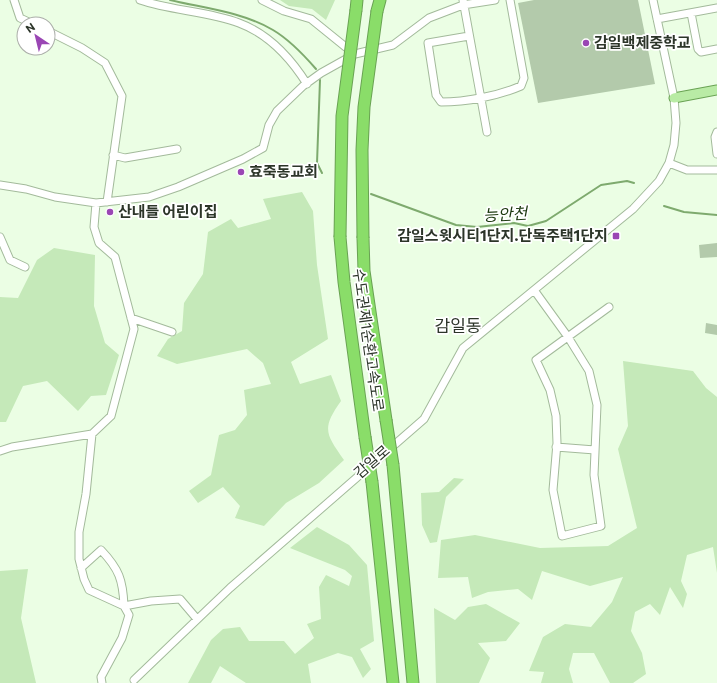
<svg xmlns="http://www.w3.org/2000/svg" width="717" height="683" font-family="Commissioner,'Noto Sans KR',sans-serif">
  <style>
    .green { fill: #c5e9b9 }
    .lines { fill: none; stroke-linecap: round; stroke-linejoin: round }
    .stream { stroke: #7eaa6e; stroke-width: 2 }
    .building { fill: #b3caab }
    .minor-casing { stroke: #a3ba9b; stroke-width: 9 }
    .major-casing { stroke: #69a253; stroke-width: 11 }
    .highway-casing { stroke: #69a253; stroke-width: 13 }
    .minor { stroke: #fff; stroke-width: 7 }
    .major { stroke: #b9eba5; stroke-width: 9 }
    .highway { stroke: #8add69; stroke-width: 11 }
    .highway-bridge-casing { stroke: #69a253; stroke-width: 13; stroke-linecap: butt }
    .highway-bridge { stroke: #8add69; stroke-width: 11 }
    .poi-dot { fill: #9a46b4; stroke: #fff; stroke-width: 1.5 }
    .labels { text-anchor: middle; stroke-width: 3.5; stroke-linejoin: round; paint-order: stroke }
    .poi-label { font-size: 15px; font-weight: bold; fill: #2c3529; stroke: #fff; text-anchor: start }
    .street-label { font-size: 15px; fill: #2c3529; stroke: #fff }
    .water-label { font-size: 16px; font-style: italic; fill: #1b380e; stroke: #fff }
    .quarter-label { font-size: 17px; fill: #2c3529; stroke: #fff }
  </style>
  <rect width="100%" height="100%" fill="#ebfee4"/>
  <!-- green -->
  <path class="green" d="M280,0H335L326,20L312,9L289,6Z
    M302,192L313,211L317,265L328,339L291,362L300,384L331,375L341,401C321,429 326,434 344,460L319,483L286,503L264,526L235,518L240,506L223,487L198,503L189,491L211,475L219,435L235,430L247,415L244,390L271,384L263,363L247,349L177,364L157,356L168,339L182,331L184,303L203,274L208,232L231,219L238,228L271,219L263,199Z
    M54,248L95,255L94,306L105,343L119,355L106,395L91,396L78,411L47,381L23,386L6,422H0V297L18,298L37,260Z
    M623,361L693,371L706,388L717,397V573L713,547L687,555L681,581L687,594L683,608L670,587L660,615L650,604L635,612L631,631L642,653L646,674L633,683H610L594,653H573L569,669L573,683H541L544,672L529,671L543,637L565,624L591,627L612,602L623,577L590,586L542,571L532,600L518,589L488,592L472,598L468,577L438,578L441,540L475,535L540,548L608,546L637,528L618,449L628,426Z
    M454,478L464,479L446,497L437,542L430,543L422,525L421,493L439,492Z
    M317,527L349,545L367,565L374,641L360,649L371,669L363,678L352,657L338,653L308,664L311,683H246L220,666L211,683H188L211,640L223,629L240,627L249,641H284L295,654L314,638L307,624L321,619L319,587L326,575L349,586L352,576L345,570L290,548Z
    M28,569L21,618L36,683H0V571Z
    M486,604L520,623L506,641L478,643L490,658L479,683H436L434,608L455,620L468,607Z"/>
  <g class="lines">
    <!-- stream -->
    <path class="stream" d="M170,0C203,8 243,12 273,30C290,40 303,54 316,69
      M320,80L317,163L322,173
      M371,194L456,225L477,227L514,223L528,226L546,221L601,185L627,181L634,183
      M664,206L684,212L717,215"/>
  </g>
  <!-- building -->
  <path class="building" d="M534,0H638L655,84L538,103L518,3Z
    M717,243V257L700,258L699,245Z
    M706,323L717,325V335L705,333Z"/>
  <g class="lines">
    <!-- minor casing -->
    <g class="minor-casing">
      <path id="minor" d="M14,0L20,18L33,24
        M140,0C172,11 208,11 239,23C269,34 290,57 307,84
        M262,0L284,11L311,19L353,53
        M463,0L487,132
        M691,13L698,49L701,52L717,49
        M657,19L717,8
        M48,31L82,48L105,63L122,96L107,202
        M469,36L428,43L436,95L441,102C466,102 498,96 521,86L524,78L510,0
        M717,132L715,137L717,154
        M113,155L125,158L177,149
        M669,163L687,170H717
        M0,185L26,189L55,197L96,203L149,197L178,187L243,159L263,148L269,125L277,111L303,86L321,73L355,54L393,45L429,18L463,5L495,0
        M0,237L10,260L25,267
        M534,290L568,337L589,371L597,405L594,475L601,526L562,536L553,490L557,443L556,416L550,390L536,360L609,307
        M131,318L172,332
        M92,434L86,494L79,532V559L84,579L89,590L124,606L129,615L122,638L101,677L102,683
        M556,447L595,450
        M0,451L12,447L92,434L111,416L134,329L115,257L99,243L94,227L96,203
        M81,568L101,550C119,569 123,580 124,606L151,601L180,599L197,619
        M134,680L230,588L424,419L463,348L633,209L659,181L669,163L674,145L676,123L674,98L653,0"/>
    </g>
    <!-- major casing -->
    <g class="major-casing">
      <path id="major" d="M674,98L717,90"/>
    </g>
    <!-- highway casing -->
    <g class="highway-casing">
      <path id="highway" d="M356,10L357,0
        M377,11L380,0
        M340,237L344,282L365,437
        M363,238L364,271L386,420
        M393,465L413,683
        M372,482L393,683"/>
    </g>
    <!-- minor -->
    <use href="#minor" class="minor"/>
    <!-- major -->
    <use href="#major" class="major"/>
    <!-- highway -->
    <use href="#highway" class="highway"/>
    <!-- highway-bridge casing -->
    <g class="highway-bridge-casing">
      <path id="highway-bridge" d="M340,237L342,116L356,10
        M363,238L362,150L364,107L377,11
        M386,420L393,465
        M365,437L372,482"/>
    </g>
    <!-- highway-bridge -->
    <use href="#highway-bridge" class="highway-bridge"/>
  </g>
  <!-- markers -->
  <g class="poi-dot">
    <circle cx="586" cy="43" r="4"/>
    <circle cx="241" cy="172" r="4"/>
    <circle cx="110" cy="212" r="4"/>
    <rect x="612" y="232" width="8" height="8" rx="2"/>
  </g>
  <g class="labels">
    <!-- poi labels -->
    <g class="poi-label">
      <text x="594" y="48">감일백제중학교</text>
      <text x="249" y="177">효죽동교회</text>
      <text x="118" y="217">산내들 어린이집</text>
      <text x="608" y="241" text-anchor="end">감일스윗시티1단지.단독주택1단지</text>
    </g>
    <!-- street labels -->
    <g class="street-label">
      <text transform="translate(368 340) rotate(82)" y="5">수도권제1순환고속도로</text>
      <text transform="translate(372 462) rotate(-41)" y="5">감일로</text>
    </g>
    <!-- water labels -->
    <g class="water-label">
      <text transform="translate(505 214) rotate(-3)" y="6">능안천</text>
    </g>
    <!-- quarter labels -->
    <g class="quarter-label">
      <text x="458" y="332">감일동</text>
    </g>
  </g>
  <!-- north arrow -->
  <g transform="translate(36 36) rotate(325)"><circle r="19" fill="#ffffff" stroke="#abaea9"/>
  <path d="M0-3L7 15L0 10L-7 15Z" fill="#9a46b4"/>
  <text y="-6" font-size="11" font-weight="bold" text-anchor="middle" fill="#2c3529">N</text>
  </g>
</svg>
